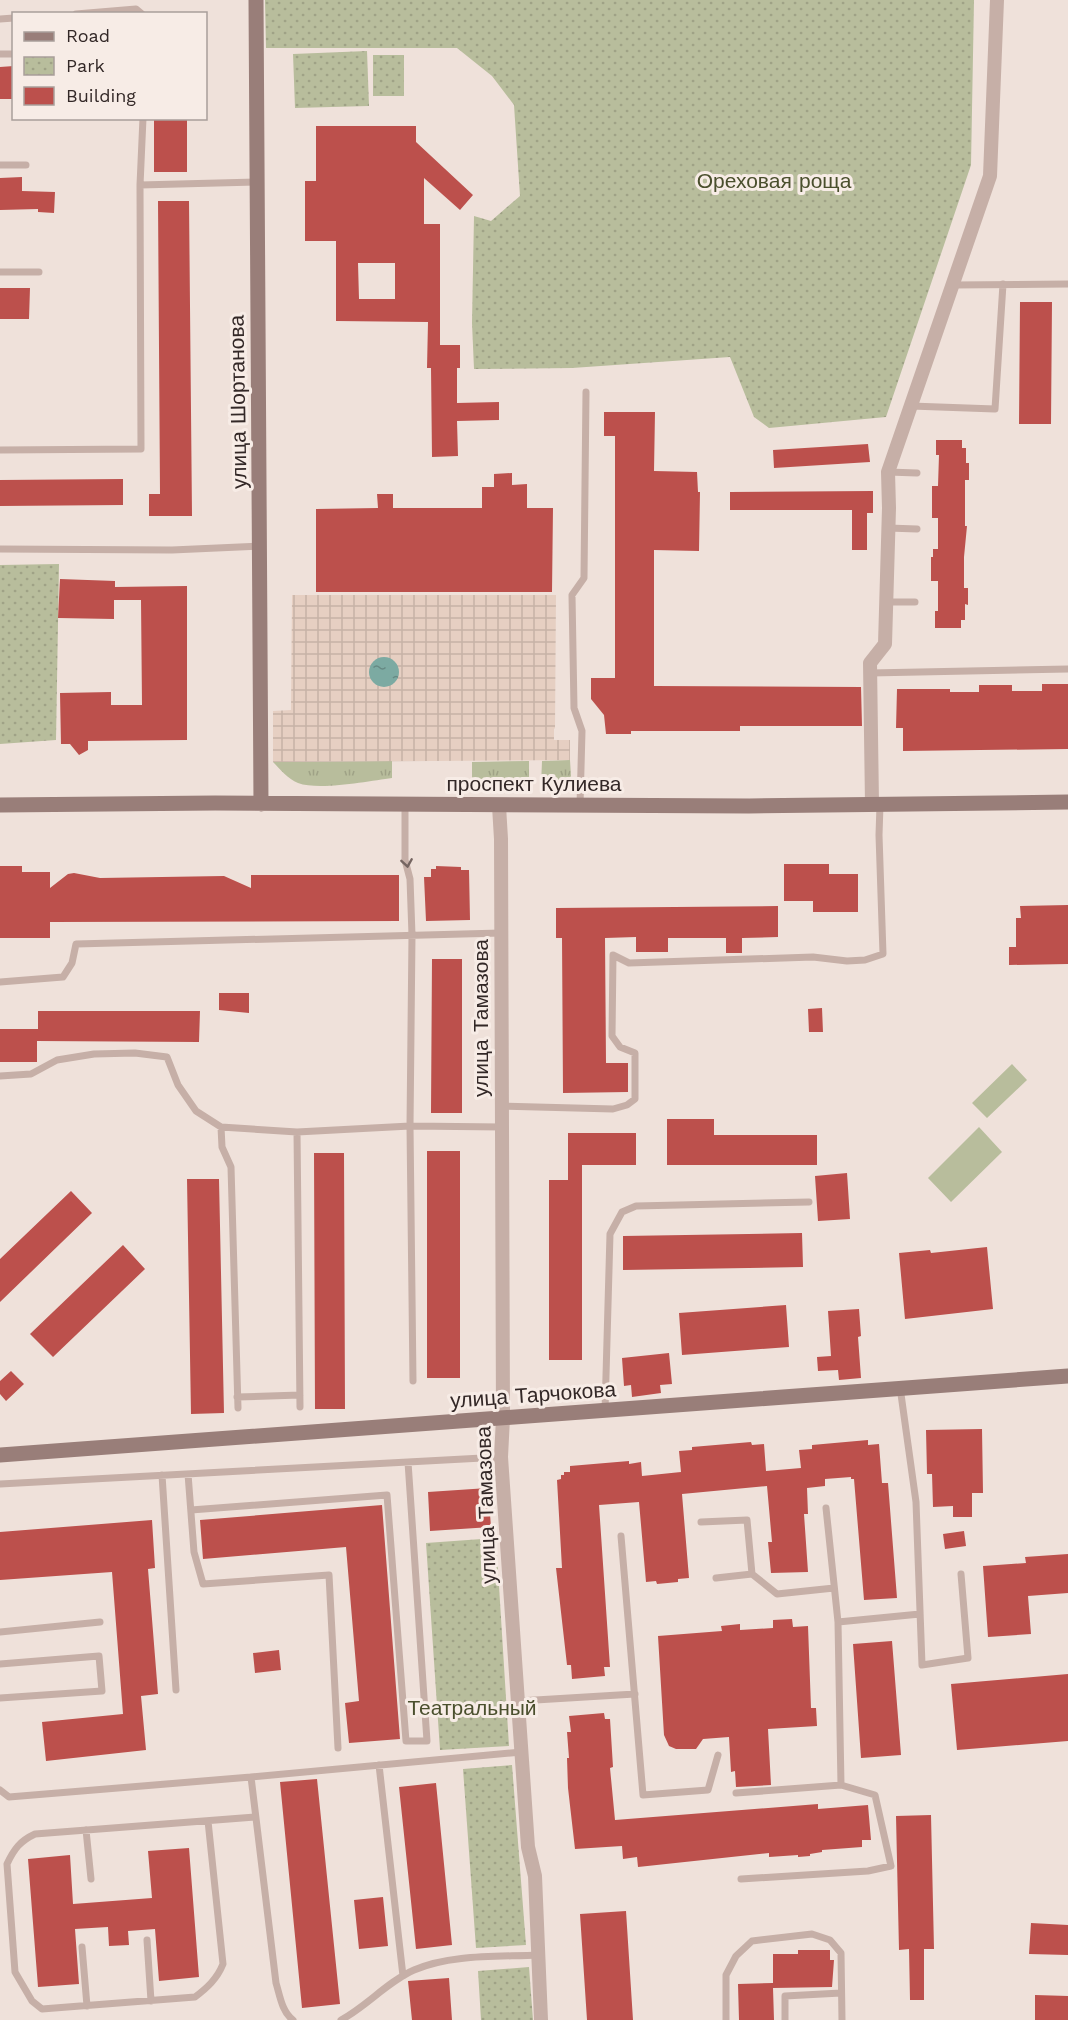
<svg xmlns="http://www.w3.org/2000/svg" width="1068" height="2020" font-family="'Work Sans',sans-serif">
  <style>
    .grass { fill: url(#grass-tufts) }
    .park { fill: url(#park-dots) }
    .pitch { fill: #b8bd9c }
    .plaza { fill: url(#plaza-grid) }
    .water { fill: url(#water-ripples) }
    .building { fill: #bc504c; fill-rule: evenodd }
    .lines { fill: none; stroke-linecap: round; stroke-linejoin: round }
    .lane { stroke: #c6afa7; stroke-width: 7 }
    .street { stroke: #c6afa7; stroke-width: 14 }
    .secondary { stroke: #997e79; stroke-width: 15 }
    .oneway { stroke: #756561 }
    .labels { text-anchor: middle; stroke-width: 6; stroke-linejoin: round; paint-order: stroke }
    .park-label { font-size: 21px; fill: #4a4f2d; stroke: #f7ece6 }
    .street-label { font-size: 21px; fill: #332827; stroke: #f7ece6 }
  </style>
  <defs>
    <pattern id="grass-tufts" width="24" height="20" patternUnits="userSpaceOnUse" patternTransform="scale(1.5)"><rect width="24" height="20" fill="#b8bd9c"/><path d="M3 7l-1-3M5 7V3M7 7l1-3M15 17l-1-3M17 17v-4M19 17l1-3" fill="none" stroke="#9fa286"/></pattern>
    <pattern id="park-dots" width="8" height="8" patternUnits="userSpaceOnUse" patternTransform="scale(1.5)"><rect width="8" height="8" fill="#b8bd9c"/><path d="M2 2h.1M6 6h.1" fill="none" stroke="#9fa286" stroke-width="1.8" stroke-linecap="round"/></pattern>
    <pattern id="plaza-grid" width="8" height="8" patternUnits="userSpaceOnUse" patternTransform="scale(1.5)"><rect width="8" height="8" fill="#e6cfc2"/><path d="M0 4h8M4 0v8" fill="none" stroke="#c6b2a7"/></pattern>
    <pattern id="water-ripples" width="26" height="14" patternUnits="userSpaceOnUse" patternTransform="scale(1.5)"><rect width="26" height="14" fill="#7caaa2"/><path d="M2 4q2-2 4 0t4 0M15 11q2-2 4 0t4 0" fill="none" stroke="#668a84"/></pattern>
  </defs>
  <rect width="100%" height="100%" fill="#efe1da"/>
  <!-- grass -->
  <path class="grass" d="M570,760L571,776L565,785L541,786L542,761Z
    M392,761V778C369,781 319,791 298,783C288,779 280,769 273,762Z
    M529,761V785L472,778V762Z"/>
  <!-- park -->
  <path class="park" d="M265,0H974L971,165L886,417L769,428L754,417L730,357L572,368L474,369L472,323L474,216L491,221L520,196L514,105L492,76L457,48H266Z
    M367,51L369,106L295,108L293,54Z
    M373,55H404V96H373Z
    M59,564L56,740L0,744V565Z
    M496,1538L509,1746L440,1750L426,1543Z
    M512,1765L526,1945L476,1948L463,1769Z
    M529,1967L533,2020H481L478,1971Z"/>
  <!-- pitch -->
  <path class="pitch" d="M1012,1064L1027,1080L987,1118L972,1103Z
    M979,1127L1002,1152L951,1202L928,1178Z"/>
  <!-- plaza -->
  <path class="plaza" d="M292,595H556L555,728L554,729V740H570V760L273,762V711L291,710Z"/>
  <!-- water -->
  <path class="water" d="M369 672a15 15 0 1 1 30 0a15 15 0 1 1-30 0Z"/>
  <!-- building -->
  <path class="building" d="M14,66V99H0V67Z
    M154,118H187V172H154Z
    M316,126H416V142L473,195L460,210L424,178V224H440V345H460V368H457V403L499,402V420L457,421L458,456L432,457L431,368H427L428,322L336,321V241H305V181H316ZM358,263H395V299H359Z
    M22,177V191L55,192L54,213L38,212V209L0,210V178Z
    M158,201H189L192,516H149V494H160Z
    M0,288H30L29,319H0Z
    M1020,302H1052L1051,424H1019Z
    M604,412H655L654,471L697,472L698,492H700L699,551L654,550V686L861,687L862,726H740V731H631V734H606L604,715L591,699V678H615V436H604Z
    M936,440H962V448H966V463H969V480H965V526H967L964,557V588H968V605L965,604V620H961V628H935V611H938V581H931V557H933V549H938V518H932V486H938L939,455H936Z
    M868,444L870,462L774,468L773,450Z
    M512,473V485L527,484V508H553L552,592H316V509L378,508L377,494H393V508H482V487H494V474Z
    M123,479V505L0,506V480Z
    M873,491V513H867V550H852V510H730V492Z
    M60,579L115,581V587L187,586V740L88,741V750L79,755L70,744H61L60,693L111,692V705H142L141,600H114V619L58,618Z
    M1042,684H1068V749L903,751V728H896L897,689H950V692H979V685H1012V691H1042Z
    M784,864H829V874H858V912H813V901H784Z
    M0,866H22V872H50V888L68,874L74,873L100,878L224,876L251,888V875H399V921L50,922V938H0Z
    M436,866L461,867V870H469L470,920L426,921L424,877H431V869H436Z
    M1068,905V964L1009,965V947H1016V918H1021L1020,906Z
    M778,906V937L742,938V953H726V938H668V952H636V937L605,938L606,1063H628V1092L563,1093L562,938H556V908Z
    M432,959H462V1113H431Z
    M219,993H249V1013L219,1010Z
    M822,1008L823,1032H809L808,1009Z
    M38,1011H200L199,1042L37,1041V1062H0V1029H38Z
    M667,1119H714V1135H817V1165H667Z
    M568,1133H636V1165H582V1360H549V1180H568Z
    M427,1151H460V1378H427Z
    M314,1153H344L345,1409H315Z
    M847,1173L850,1219L818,1221L815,1176Z
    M187,1179H219L224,1413L191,1414Z
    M71,1191L92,1213L0,1302V1259Z
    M802,1233L803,1267L623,1270V1236Z
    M123,1245L145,1269L53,1357L30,1334Z
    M987,1247L993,1309L905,1319L899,1253L930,1250L931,1253Z
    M786,1305L789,1347L682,1355L679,1313Z
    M859,1309L861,1336L858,1337L861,1378L839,1380L838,1370L818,1371L817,1357L831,1356L828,1311Z
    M669,1353L672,1384L660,1385L661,1393L632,1397L631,1385L624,1386L622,1358Z
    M11,1371L24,1384L6,1401L0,1394V1381Z
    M982,1429L983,1493H972V1517H953V1506L933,1507L932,1474H927L926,1430Z
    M868,1440V1445L879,1444L882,1483H888L897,1598L864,1600L854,1479H851V1477L825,1479V1486L807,1488L808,1514H804L808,1572L771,1573L768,1542H772L767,1486L682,1494L689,1578L678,1579V1582L657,1584L656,1581L646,1582L639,1502L599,1505L610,1667H604L605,1676L572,1679L571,1665H567L556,1568H562L557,1480L561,1479V1475H564V1472H570V1466L629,1461V1464L641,1462L642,1476L681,1472L679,1451L692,1450V1447L751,1442L752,1445L764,1444L766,1471L801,1468L799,1450L812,1449V1445Z
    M488,1488L491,1527L430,1531L428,1492Z
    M382,1505L400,1739L349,1743L345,1703L359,1701L346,1547L203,1559L200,1520Z
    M152,1520L155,1568L148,1569L158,1694L141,1696L146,1750L46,1761L42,1722L123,1714L112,1572L0,1580V1532Z
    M964,1531L966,1546L945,1549L943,1534Z
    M1068,1554V1593L1028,1596L1031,1634L988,1637L983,1566L1026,1563L1025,1557Z
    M792,1619L793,1627L808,1626L811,1708H816L817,1726L768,1729L771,1785L736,1787L735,1771L731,1772L729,1737L703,1739L696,1749H676L669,1746L664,1735L658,1636L722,1631L721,1626L740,1624V1630L773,1628V1620Z
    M892,1641L901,1755L861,1758L853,1644Z
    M279,1650L281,1670L255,1673L253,1653Z
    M1068,1674V1741L957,1750L951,1684Z
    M604,1713L605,1719H610L613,1767L610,1768L615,1820L818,1804V1809L868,1805L871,1840H862V1847L822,1850V1852L810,1854V1856L798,1857V1855L769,1857V1853L638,1867L637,1857L623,1859L622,1846L575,1849L568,1788L567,1758H569L567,1732H571L569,1716Z
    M317,1779L340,2004L302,2008L280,1782Z
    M436,1783L452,1945L416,1949L399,1787Z
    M931,1815L934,1949H924V2000H910L909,1949L899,1950L896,1816Z
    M189,1848L199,1977L159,1981L155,1929L128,1931L129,1945L109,1946L108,1927L75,1929L79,1984L38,1987L28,1859L70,1855L73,1904L152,1898L148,1851Z
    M383,1897L388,1946L359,1949L354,1900Z
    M626,1911L633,2020H587L580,1914Z
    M1031,1923L1068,1925V1955L1029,1954Z
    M798,1950H830V1960H834L832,1987L773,1988L774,2020H739L738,1984L773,1983V1954H798Z
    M449,1978L452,2020H412L408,1981Z
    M1035,1995L1068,1996V2020H1035Z"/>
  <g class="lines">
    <!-- lane -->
    <path class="lane" d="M76,14L136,9L142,14
      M0,19L14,18
      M0,54H14
      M0,165H26
      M140,185L257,182
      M0,272H39
      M953,285L1068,284
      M911,406L995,409L1003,284
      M0,450L141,449L140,185L143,118
      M888,472L917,473
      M888,528L917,529
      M0,549L172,550L260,546
      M886,602H915
      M870,673L1068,669
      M405,805V860L410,879L412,935L410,1126L413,1381
      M580,805L582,731L574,708L572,595L584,578L586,392
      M0,982L63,977L72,963L76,944L501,933
      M0,1076L31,1074L57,1060L94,1054L135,1053L167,1057L178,1085L196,1111L221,1127L297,1132L410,1126L502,1127
      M502,1106L613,1109L627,1105L635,1099V1053L620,1047L612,1036L613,955L629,963L813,957L847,961L865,960L883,954L879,835L880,805
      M221,1127L222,1147L231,1167L238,1408
      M297,1132L300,1407
      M900,1387L916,1502L922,1665L968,1658L961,1574
      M237,1397L300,1395
      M605,1411L610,1234L622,1212L636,1206L809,1202
      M188,1474L194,1552L203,1584L329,1575L338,1748
      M162,1475L176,1690
      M0,1484L501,1457
      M826,1508L838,1622L920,1614
      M191,1510L387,1495L406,1741H427L408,1462
      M701,1522L747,1520L752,1574L777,1594L834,1588
      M621,1536L643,1795L708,1790L718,1755
      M716,1578L752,1574
      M0,1632L100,1622
      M0,1664L99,1656L102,1691L0,1698
      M519,1701L635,1694
      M379,1765L403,1976
      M251,1777L522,1752
      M0,1790L9,1797L251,1777L276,1983C280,1996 282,2012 293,2020
      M736,1793L841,1785L838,1622
      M208,1821L223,1964C217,1979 207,1988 195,1997L42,2009L32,2001L15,1972L7,1864C14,1849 20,1841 35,1834L255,1817
      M86,1830L91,1879
      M741,1879L868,1871L891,1866L875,1795L841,1785
      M147,1940L151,2001
      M82,1947L87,2006
      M341,2020C367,2006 387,1982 414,1970C451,1954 498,1957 538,1955
      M726,2020V1975L736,1956L752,1941L812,1934L830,1940L841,1953L842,2020
      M785,2020V1996L841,1993"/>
    <!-- street -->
    <path class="street" d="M872,804L870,663L885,644L889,508L888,472L990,176L997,0
      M499,806L501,839L503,1418L501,1457L528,1847L535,1876L541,2020"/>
    <!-- secondary -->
    <path class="secondary" d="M256,0L261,804
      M0,805L215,803L749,806L1068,802
      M0,1455L1068,1376"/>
  </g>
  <!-- one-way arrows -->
  <defs><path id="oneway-chevron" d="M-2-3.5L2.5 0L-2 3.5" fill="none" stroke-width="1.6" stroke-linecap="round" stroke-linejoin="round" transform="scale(1.5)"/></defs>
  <use class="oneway" href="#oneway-chevron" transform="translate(407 863) rotate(81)"/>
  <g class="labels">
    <!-- park labels -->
    <g class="park-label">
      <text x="774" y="188">Ореховая роща</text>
      <text x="472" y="1715">Театральный</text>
    </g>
    <!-- street labels -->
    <g class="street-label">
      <text transform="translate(238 402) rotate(-91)" y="7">улица Шортанова</text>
      <text x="534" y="791">проспект Кулиева</text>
      <text transform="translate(481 1018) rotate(-90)" y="7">улица Тамазова</text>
      <text transform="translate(533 1395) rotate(-4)" y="7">улица Тарчокова</text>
      <text transform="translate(486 1505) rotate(-92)" y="7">улица Тамазова</text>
    </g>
  </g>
  <!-- legend -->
  <rect x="12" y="12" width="195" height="108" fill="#f7ece6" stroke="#a99e9a" stroke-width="1.5"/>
  <rect x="24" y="32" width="30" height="9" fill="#997e79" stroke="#a99e9a" stroke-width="1.5"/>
  <text x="66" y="42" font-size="18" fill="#332827">Road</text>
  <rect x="24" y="57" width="30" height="18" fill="url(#park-dots)" stroke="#a99e9a" stroke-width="1.5"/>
  <text x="66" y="72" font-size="18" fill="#332827">Park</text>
  <rect x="24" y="87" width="30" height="18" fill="#bc504c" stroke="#a99e9a" stroke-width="1.5"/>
  <text x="66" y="102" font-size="18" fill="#332827">Building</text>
</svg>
